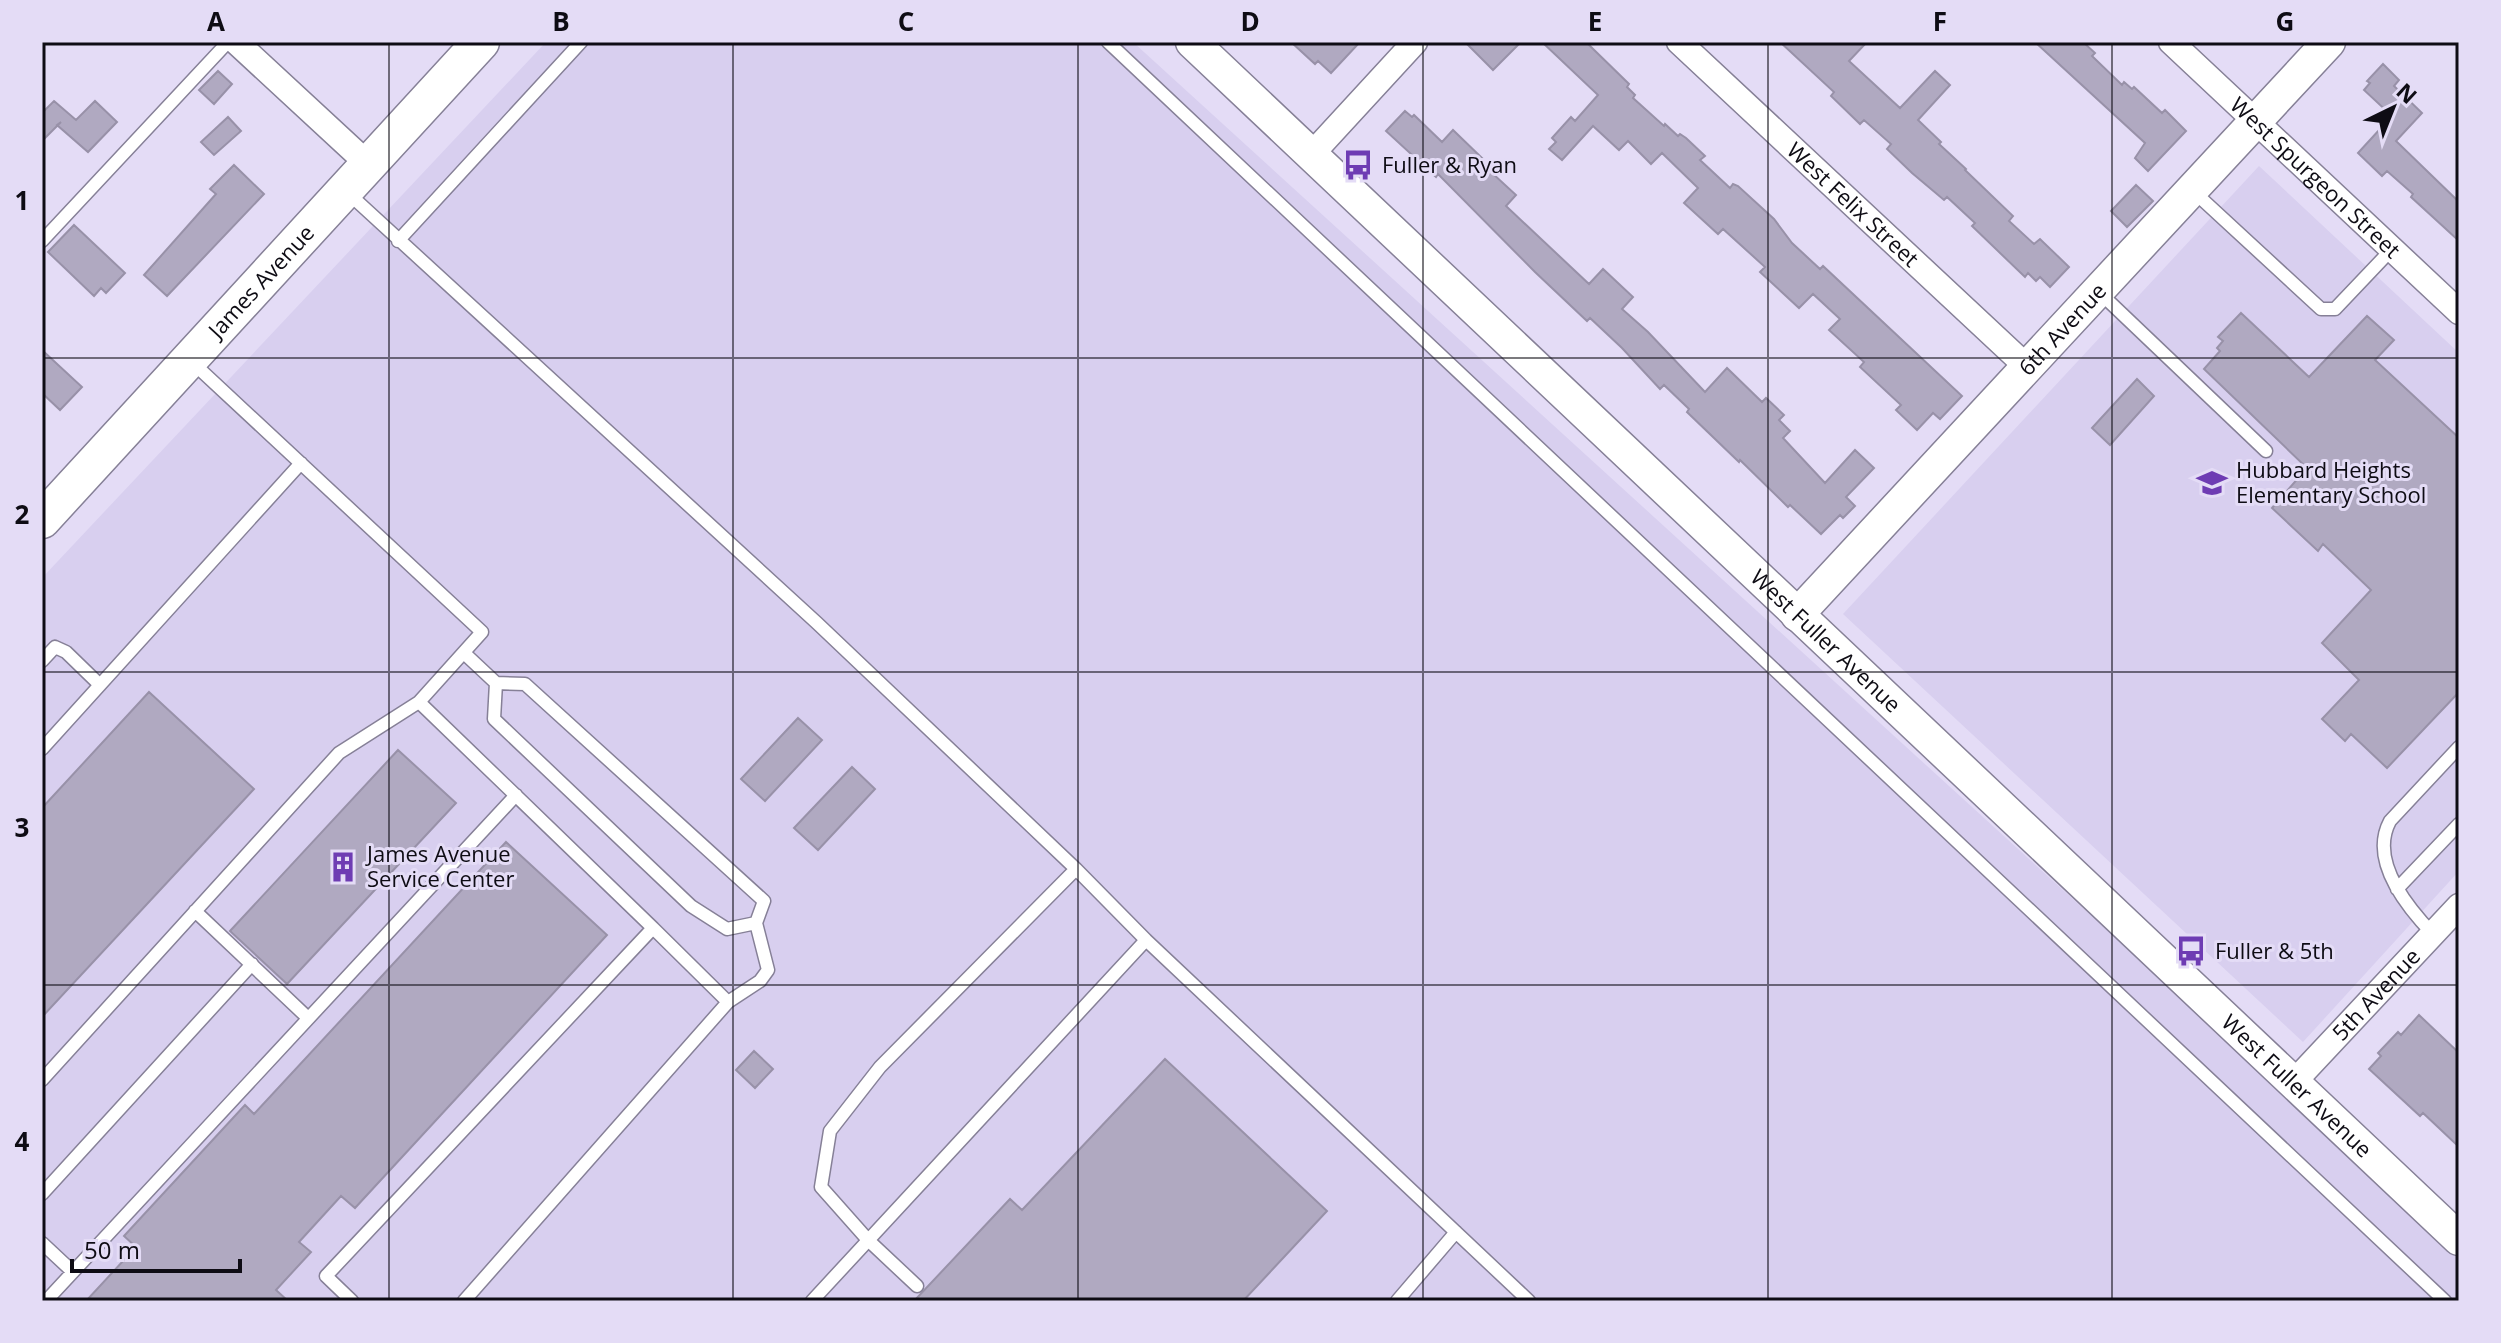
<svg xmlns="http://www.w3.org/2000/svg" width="2501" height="1343" font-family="'Open Sans',sans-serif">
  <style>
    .built { fill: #d8cfef }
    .building { fill: #b0a9c1; stroke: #9891a8; stroke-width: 2 }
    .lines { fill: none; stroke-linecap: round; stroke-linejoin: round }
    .service-casing { stroke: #868097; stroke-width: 15 }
    .minor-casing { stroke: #868097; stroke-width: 27 }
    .tertiary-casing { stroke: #868097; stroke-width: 35 }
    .secondary-casing { stroke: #868097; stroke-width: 39 }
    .service { stroke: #fff; stroke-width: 12 }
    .minor { stroke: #fff; stroke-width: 24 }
    .tertiary { stroke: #fff; stroke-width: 32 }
    .secondary { stroke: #fff; stroke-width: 36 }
    .grid { fill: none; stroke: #0e0c14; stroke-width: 2; stroke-opacity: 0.55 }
    .labels { text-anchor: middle; stroke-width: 6; stroke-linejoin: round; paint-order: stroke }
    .poi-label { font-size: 22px; fill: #0e0c14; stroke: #e4dcf6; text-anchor: start }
    .street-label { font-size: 22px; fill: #0e0c14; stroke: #e4dcf6 }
    .neatline { fill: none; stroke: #0e0c14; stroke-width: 3 }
    .grid-label { font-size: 26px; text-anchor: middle; font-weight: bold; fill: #0e0c14 }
  </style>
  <rect width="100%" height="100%" fill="#e4dcf6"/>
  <!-- built -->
  <path class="built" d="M546,42H1133L2459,1251V1301H42V578Z
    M2259,166L2459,353V871L2303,1042L1843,614Z"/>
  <!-- building -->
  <path class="building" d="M1291,42H1360L1331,73L1318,61L1315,64Z
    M1465,42H1521L1493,70Z
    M1542,42H1586L1629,84L1627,87L1635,95L1633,98L1664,126L1665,124L1678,136L1680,134L1686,138L1705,156L1700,160L1730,188L1733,184L1738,186L1774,219L1792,243L1820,269L1823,266L1962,396L1940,419L1933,413L1917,430L1896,410L1901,405L1860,367L1864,362L1829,330L1840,319L1813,294L1799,308L1760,272L1765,267L1723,229L1718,234L1684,203L1698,188L1662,153L1651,164L1628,141L1619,150L1593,126L1562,160L1549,149L1556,142L1552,138L1571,117L1575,121L1598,95Z
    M1780,42H1867L1849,61L1900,108L1935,71L1950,85L1918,120L1941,142L1939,144L1966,169L1965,170L2013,216L2009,221L2034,244L2040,239L2069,267L2050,287L2040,277L2036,281L2028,273L2025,277L1972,226L1975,223L1947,197L1944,200L1912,173L1887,149L1891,144L1864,120L1860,124L1831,96L1834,92Z
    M2035,42H2083L2095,53L2092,56L2122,85L2124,82L2132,89L2134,87L2162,113L2165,110L2186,131L2148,171L2135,158L2145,143Z
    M2383,64L2399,80L2394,86L2422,113L2396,141L2459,202V241L2411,197L2413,194L2387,171L2382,176L2358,153L2392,116L2364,90L2370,83L2367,81Z
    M218,71L232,84L214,104L199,90Z
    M54,101L76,120L95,101L117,122L88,152L57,125L61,122L42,141V113Z
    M1405,111L1412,117L1414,115L1442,142L1453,130L1482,158L1479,161L1516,195L1506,206L1589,284L1603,269L1633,297L1622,309L1648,332L1705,392L1727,368L1762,402L1766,398L1784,415L1779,420L1790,431L1783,438L1825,483L1855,450L1874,468L1846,497L1855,506L1843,518L1840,515L1821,534L1790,505L1788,507L1740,460L1739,462L1687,412L1689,409L1664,385L1660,389L1622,348L1590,318L1587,321L1535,272L1438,174L1436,177L1386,131Z
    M228,117L241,131L214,155L201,142Z
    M234,165L264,194L167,296L144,275L216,194L210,189Z
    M2136,185L2153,201L2127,227L2111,211Z
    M74,225L125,273L106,293L101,288L94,296L48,252Z
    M2241,313L2309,377L2367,316L2394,340L2375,360L2459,438V692L2387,768L2351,734L2345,741L2322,719L2359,680L2322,643L2371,590L2323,544L2318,551L2272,508L2307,468L2204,369L2220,351L2217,348L2223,341L2218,337Z
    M42,350L82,387L60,410L42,393Z
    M2137,379L2154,396L2110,445L2092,428Z
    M149,692L254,789L42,1017V808Z
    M798,718L822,740L765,801L741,779Z
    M398,750L456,803L287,984L230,931Z
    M852,767L875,789L818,850L794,828Z
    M506,842L607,935L355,1208L341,1196L299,1242L311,1252L276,1290L288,1301H86L136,1247L124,1236L245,1105L254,1114Z
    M2419,1015L2459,1053V1147L2423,1113L2420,1116L2369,1069L2381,1056L2378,1053L2398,1032L2401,1035Z
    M754,1051L773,1069L755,1088L736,1070Z
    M1165,1059L1327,1211L1243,1301H914L1010,1199L1022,1210Z"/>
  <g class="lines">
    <!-- service casing -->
    <g class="service-casing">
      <path id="service" d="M1108,42L2445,1301
        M2192,190L2321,309H2335L2392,249
        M347,192L817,623L1076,869L1146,940L1529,1301
        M42,241L228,42
        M398,241L581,42
        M2098,291L2266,451
        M193,363L482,632L419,702L653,928L326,1276L352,1301
        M464,653L496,683L525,684L764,901L756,923L727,929L691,906L494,719L496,683
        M42,661L55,647L66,652L100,685
        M42,749L301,463
        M2397,889L2459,824
        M195,911L308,1018
        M2433,934C2406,906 2369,860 2390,821L2459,747
        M728,1002L760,981L768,970L756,923
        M42,1080L339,753L419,702
        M42,1194L252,964
        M42,1243L73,1272
        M917,1286L868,1240L821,1187L830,1131L880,1067L1076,869
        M46,1301L516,795
        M464,1301L728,1002L653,928
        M812,1301L1146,940
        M1397,1301L1456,1232"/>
    </g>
    <!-- minor casing -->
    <g class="minor-casing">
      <g id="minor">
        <path d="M236,42L369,165"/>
        <path id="s1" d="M1679,42L2027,367"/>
        <path id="s2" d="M2171,42L2459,312"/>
        <path d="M1311,155L1415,42"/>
        <path id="s3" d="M2294,1082L2459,906"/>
      </g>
    </g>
    <!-- tertiary casing -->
    <g class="tertiary-casing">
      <g id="tertiary">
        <path id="s4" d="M1192,42L2459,1239"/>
        <path id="s5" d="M1797,615L2329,42"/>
      </g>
    </g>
    <!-- secondary casing -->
    <g class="secondary-casing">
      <g id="secondary">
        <path id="s6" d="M42,520L481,42"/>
      </g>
    </g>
    <!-- service -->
    <use href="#service" class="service"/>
    <!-- minor -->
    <use href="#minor" class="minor"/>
    <!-- tertiary -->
    <use href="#tertiary" class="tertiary"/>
    <!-- secondary -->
    <use href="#secondary" class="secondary"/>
  </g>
  <!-- grid -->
  <path class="grid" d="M389,42V1301M733,42V1301M1078,42V1301M1423,42V1301M1768,42V1301M2112,42V1301M42,358H2459M42,672H2459M42,985H2459"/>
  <!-- icons -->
  <defs>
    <g id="bus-bare" transform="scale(2.4)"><path d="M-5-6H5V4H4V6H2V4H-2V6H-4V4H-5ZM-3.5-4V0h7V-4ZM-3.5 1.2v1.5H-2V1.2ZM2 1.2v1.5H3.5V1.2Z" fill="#6e3cb3" stroke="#e4dcf6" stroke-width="2.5" paint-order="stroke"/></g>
    <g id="school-bare" transform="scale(2.4)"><path d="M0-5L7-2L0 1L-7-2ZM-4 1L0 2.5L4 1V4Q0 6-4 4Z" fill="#6e3cb3" stroke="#e4dcf6" stroke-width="2.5" paint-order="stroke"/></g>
    <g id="building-bare" transform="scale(2.4)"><path d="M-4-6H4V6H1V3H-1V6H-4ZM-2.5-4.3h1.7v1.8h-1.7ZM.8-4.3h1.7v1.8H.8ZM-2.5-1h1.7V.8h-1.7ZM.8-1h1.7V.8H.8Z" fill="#6e3cb3" stroke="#e4dcf6" stroke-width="2.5" paint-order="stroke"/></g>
  </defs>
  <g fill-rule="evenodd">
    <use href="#bus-bare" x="1358" y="165"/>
    <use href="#school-bare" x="2212" y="483"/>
    <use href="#building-bare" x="343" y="867"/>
    <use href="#bus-bare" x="2191" y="951"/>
  </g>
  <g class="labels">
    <!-- poi labels -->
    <g class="poi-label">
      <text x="1382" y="173">Fuller &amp; Ryan</text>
      <text x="2236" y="478">Hubbard Heights<tspan x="2236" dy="25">Elementary School</tspan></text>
      <text x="367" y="862">James Avenue<tspan x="367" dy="25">Service Center</tspan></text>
      <text x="2215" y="959">Fuller &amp; 5th</text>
    </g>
    <!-- street labels -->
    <g class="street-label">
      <text dy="8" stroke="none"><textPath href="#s2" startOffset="198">West Spurgeon Street</textPath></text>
      <text dy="8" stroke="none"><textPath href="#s1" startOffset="238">West Felix Street</textPath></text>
      <text dy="8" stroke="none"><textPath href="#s6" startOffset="324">James Avenue</textPath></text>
      <text dy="8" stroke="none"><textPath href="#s5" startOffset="390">6th Avenue</textPath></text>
      <text dy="8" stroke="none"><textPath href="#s4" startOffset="872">West Fuller Avenue</textPath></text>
      <text dy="8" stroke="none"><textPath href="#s3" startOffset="120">5th Avenue</textPath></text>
      <text dy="8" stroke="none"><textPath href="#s4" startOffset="1520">West Fuller Avenue</textPath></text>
    </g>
  </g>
  <!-- border -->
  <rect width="2501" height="1343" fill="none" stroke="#e4dcf6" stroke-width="88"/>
  <!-- north arrow -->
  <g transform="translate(2393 108) rotate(43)" stroke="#e4dcf6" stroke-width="6" paint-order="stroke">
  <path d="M0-6L14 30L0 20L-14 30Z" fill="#0e0c14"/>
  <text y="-12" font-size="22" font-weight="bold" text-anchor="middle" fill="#0e0c14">N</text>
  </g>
  <!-- scale -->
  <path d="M72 1259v12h168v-12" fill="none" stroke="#0e0c14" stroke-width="4"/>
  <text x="84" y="1259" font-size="24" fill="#0e0c14" stroke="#e4dcf6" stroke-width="6" paint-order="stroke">50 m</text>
  <rect x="44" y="44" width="2413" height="1255" class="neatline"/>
  <g class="grid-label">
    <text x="216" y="31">A</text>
    <text x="561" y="31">B</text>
    <text x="906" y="31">C</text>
    <text x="1250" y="31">D</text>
    <text x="1595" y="31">E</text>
    <text x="1940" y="31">F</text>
    <text x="2285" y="31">G</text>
    <text x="22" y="210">1</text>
    <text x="22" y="524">2</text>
    <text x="22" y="837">3</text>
    <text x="22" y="1151">4</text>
  </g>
</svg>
